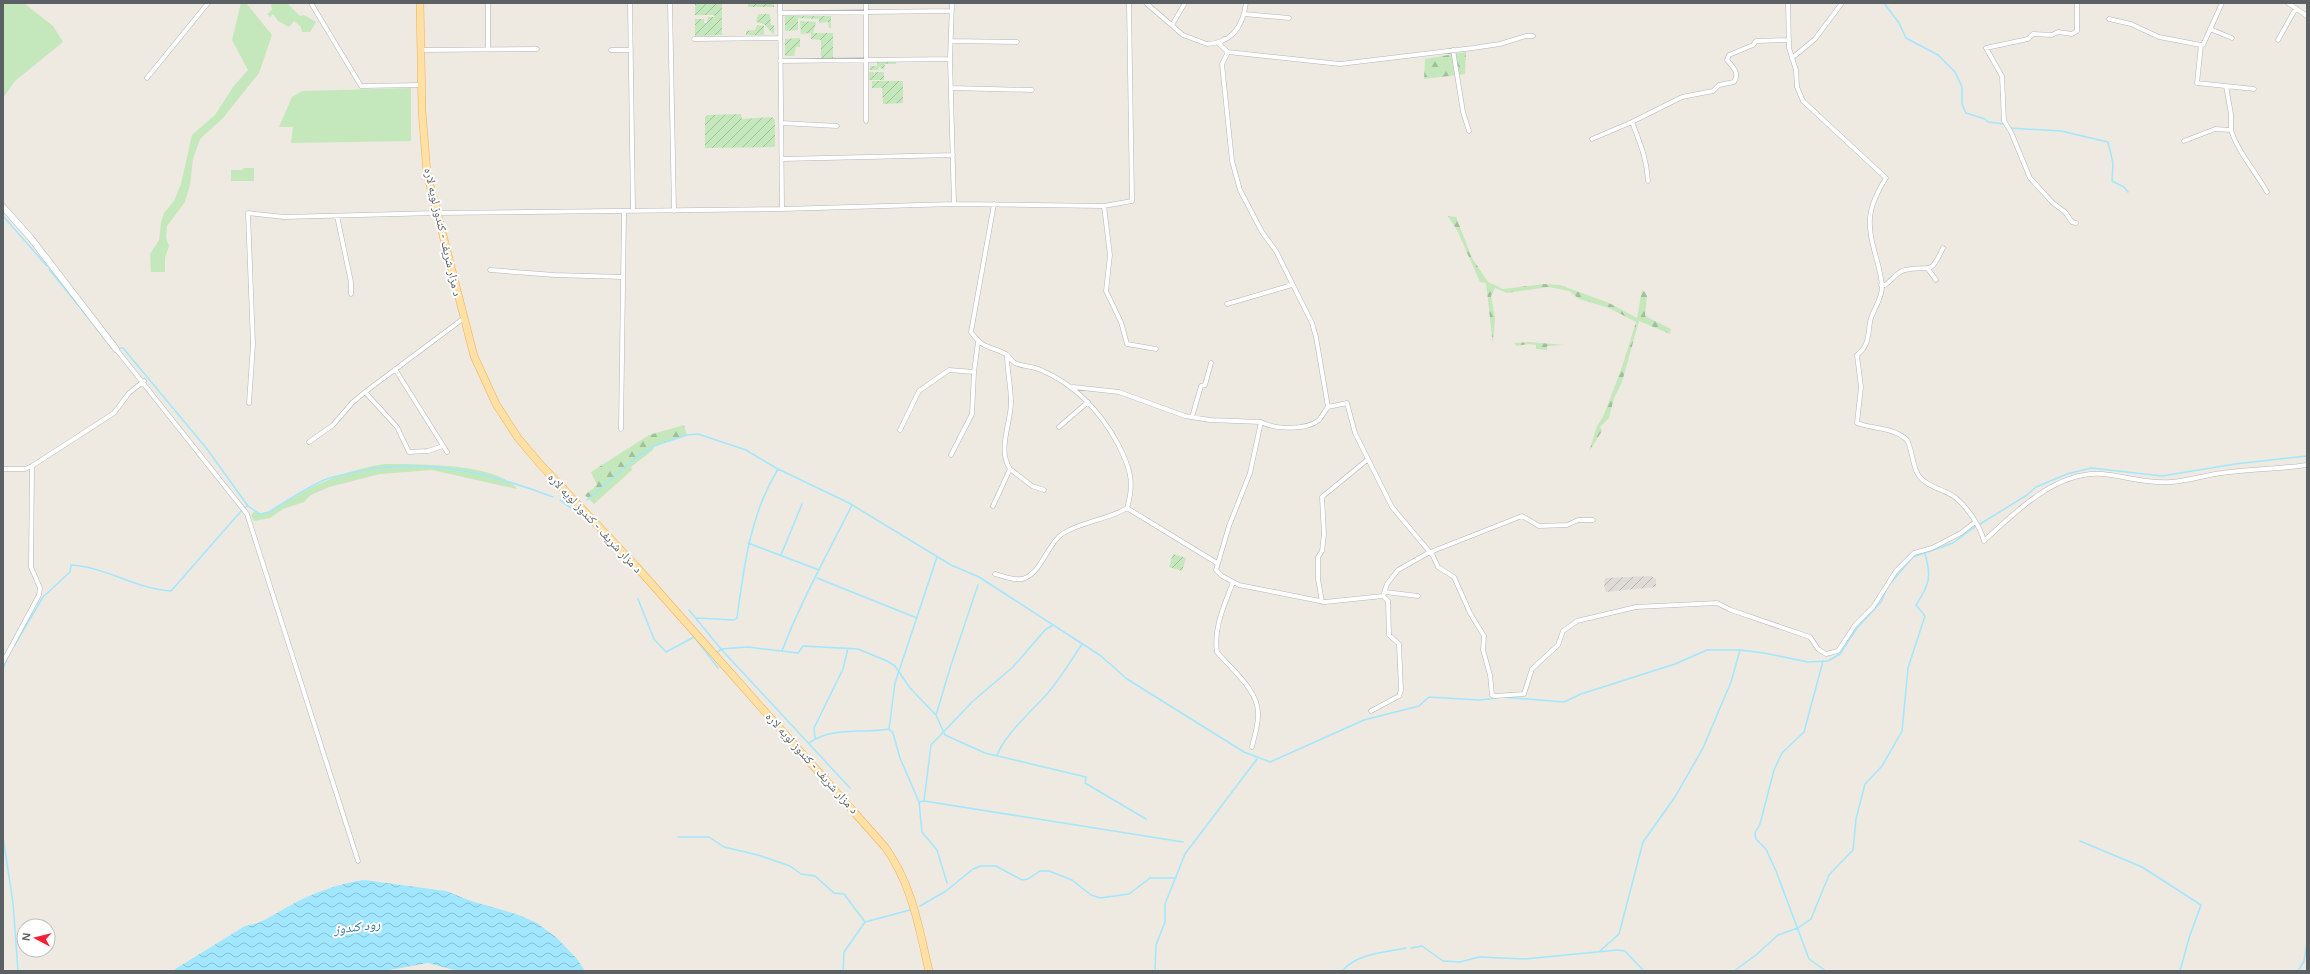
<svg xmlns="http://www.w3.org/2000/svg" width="2310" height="974" font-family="Helvetica,'Noto Naskh Arabic',sans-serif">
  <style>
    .industrial { fill: url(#industrial-furrows) }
    .grass { fill: #c4e8bc }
    .forest { fill: url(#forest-firs) }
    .garden { fill: url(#garden-furrows) }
    .water { fill: url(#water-waves) }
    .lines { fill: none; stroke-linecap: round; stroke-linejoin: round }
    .stream { stroke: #a1e7ff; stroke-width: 1.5 }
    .street-casing { stroke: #b3b6ba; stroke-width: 5 }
    .secondary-casing { stroke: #b3b9bd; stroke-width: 7 }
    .primary-casing { stroke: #fcac4d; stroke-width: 8 }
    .street { stroke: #fff; stroke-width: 4 }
    .secondary { stroke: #fff; stroke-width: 6 }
    .primary { stroke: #ffe1a6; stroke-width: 7 }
    .labels { text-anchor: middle; stroke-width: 4; stroke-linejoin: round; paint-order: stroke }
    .street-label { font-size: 12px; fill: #5a6064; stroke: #fff }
    .water-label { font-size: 13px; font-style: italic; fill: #30789d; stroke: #fff }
  </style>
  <defs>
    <pattern id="industrial-furrows" width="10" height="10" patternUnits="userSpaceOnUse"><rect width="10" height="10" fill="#dfdbd6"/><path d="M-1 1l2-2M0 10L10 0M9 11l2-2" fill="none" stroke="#b8b5b1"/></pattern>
    <pattern id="forest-firs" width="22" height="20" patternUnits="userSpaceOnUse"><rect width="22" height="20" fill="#c4e8bc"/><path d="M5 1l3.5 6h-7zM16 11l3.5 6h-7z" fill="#a2bf9c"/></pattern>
    <pattern id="garden-furrows" width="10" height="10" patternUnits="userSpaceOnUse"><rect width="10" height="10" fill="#c4e8bc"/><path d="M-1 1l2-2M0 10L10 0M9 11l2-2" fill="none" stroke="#a2bf9c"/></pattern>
    <pattern id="water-waves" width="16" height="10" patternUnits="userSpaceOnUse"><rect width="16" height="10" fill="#a1e7ff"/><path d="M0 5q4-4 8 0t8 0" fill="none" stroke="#86bfd2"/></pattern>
  </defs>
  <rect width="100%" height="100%" fill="#eee9e1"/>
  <!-- industrial -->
  <path class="industrial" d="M1651,576L1656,579V587L1606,592L1604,585L1605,578Z"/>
  <!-- grass -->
  <path class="grass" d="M3,3H24L53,26L63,42L15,81L3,98Z
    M241,3H246L272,35L259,73L223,118L200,139L193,159L190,185L185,202L167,226L166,238L169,246L165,258V272H151L150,254L159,240L161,223L164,213L174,201L181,184L192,135L215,115L233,87L248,70L232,40Z
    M274,3H287L300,16L304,15L316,22L310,32H302L301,27L294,21L289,27L278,21L273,14L270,17L267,14L272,10L271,5Z
    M411,88V141L291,143L293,127H279L292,97L302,91Z
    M244,168H254V181H231V170H242Z
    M385,464C416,464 498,463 517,489L432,470L380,474L329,487L311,495L304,502L283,509L270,518L254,521L251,515L255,511L260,514L269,512C305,489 342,470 385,464Z"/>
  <!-- forest -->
  <path class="forest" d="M1466,52L1465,74L1424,79L1425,59Z
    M1448,216L1456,217L1472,258L1488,282L1503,289L1543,284L1560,285L1609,303L1637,318L1642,290L1645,292L1647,296L1645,316L1671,329L1670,334L1639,321L1622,382L1614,398L1609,418L1600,427L1602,431L1589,452L1597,426L1603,417L1622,367L1636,322L1609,308L1579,299L1569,291L1549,287L1507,293L1495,288L1491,296L1495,318L1493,345L1486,283L1480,282L1457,230Z
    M1529,342L1565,345L1547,346V350L1536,349V345L1528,344L1517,346L1514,343Z
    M684,425L687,435L654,446L653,450L631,467L632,470L594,504L585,495L597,485L591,472L649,435Z"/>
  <!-- garden -->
  <path class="garden" d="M695,3H722V35L695,36V19H704V23H707L708,17H715L714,15H695Z
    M748,3H774V7H748Z
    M758,14H770L771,25H774V35L764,24L756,22Z
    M785,16H831V28H829L828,22L819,23V19L798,18V30L785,31Z
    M800,21L816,22L813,33H833V58H821V40L811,39V33L801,34Z
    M757,25L764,26V35H746V31L755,30Z
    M800,38V47H796L794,56H785V39Z
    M877,61L896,62V64H885L884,70L879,67V70H870V66H877Z
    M869,72H874L875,76V72H884V80H869Z
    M872,81H903V103L883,104L882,88H872Z
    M741,114L742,119L772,117L775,120V145L773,147L705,148V117L707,115Z
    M1173,554L1186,558L1182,571L1169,567Z"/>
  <!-- water -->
  <path class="water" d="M364,880L446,891L471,901L516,914L537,923L557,938L577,959L585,971H458L428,963L384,971H172L245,926C262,924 276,913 291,905C313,893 340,883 364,880Z"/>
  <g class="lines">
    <!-- stream -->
    <path class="stream" d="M1884,3L1899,23L1906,38L1938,55L1955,72L1962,87V104L1966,113L1985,119L1988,122L2004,124
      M2009,128L2061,131L2108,142L2113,163L2112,181L2124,187L2128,192
      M3,216L47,266
      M49,269L114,350
      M119,348H123L207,449L248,506
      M560,500L575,511L578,508
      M587,500L637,457L654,446L687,435L698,434L746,450L776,468L849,503L951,565L979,577L1101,656L1127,679L1244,752L1270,762L1364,720L1419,706L1429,697L1479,700L1497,698
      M245,507L248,506L260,514L269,512C286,501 305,489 324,480C332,477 342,475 351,473C420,456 488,472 553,497
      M748,543L819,570
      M781,555L802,504
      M817,578L917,618
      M1889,585L1913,557L1953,543L1972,529L2027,495L2036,487L2067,474L2091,468L2162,476L2235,464L2307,456
      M638,599L654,639L666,652L694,637
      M689,610L721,649L850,788
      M696,618L734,620L737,618C744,566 750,515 778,469
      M695,638L718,668
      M14,646L43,597L70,572L71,565C106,567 136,589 171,591L242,510
      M782,651C801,601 828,553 852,505
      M718,652L721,649L748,647L798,653L803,646L858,649L887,661L895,666L910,688L936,715L945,735L985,753L1086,777L1085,783L1146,819
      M1823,661L1804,732L1782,753L1774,770L1760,824L1755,833L1756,839L1766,849L1776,871L1809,959L1826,971
      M3,670L7,658
      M1503,697L1564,702L1581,694L1675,664L1707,650H1740L1764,653L1808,662L1828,661L1840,654L1857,628L1881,602L1887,588
      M936,715L951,665L978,585
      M889,729L895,683L937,557
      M815,738L814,728L843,669L848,648
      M809,743C833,726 862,734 889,729L893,733L900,758L919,802L922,832L937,850L947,883
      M997,756C1003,736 1032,711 1047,694C1060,679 1071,661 1082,644
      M924,801L1183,842
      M919,802L924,801L931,745L973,701L1013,667L1045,630L1053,625
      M3,837L13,903L18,971
      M678,837H709L724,847L758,855L790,866L801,874L815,876L834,893L844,894L865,922
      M2080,841L2142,867L2201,905L2189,938L2180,971
      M920,906L946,891L973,869L981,866H996L1022,880L1028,879L1040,871H1049L1072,880L1091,895L1100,898L1129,894L1150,878H1176
      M1411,948L1422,946L1443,961L1460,962L1479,957L1525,959L1617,950L1625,951L1644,971
      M1600,951L1619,934L1643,842L1675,797L1703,748L1731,682L1740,650
      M843,971L844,952L865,922L910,910
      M1155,971L1156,945L1165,922V904L1185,854L1257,759
      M1342,971C1358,953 1384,953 1406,948
      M1734,971L1756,955L1778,935L1798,928L1811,919L1829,875L1853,850L1856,819L1865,784L1882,766L1902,731L1908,668L1925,616L1916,605C1929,585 1932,577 1925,554
      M2298,971L2304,961L2307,942"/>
    <!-- street casing -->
    <g class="street-casing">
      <path id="street" d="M311,3L361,86L421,85
        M488,3V48
        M630,3L633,211
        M670,3L674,211
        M780,3L782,209
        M866,3V121
        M952,3L950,59L954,204
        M1146,3L1183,35L1207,44C1232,43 1243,26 1246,3
        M1788,3L1789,48L1796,70L1797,87L1803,101L1886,178C1879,189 1871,204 1870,218C1868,242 1881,264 1882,287C1882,300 1872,311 1870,322C1868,335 1869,346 1857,355L1861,387L1857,423C1873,429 1892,427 1906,439C1912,445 1912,467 1919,476C1928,488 1945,489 1956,498C1968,508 1980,526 1984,541C2015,512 2056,471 2102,474C2125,476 2147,484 2171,482C2188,481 2205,475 2222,473C2250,469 2279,469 2307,465
        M2222,3L2203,45H2201L2197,83L2254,89
        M2288,3L2307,16
        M780,13L952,11
        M1244,14L1289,18
        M2109,19L2131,24L2159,37L2201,45
        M1172,25L1185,3
        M2210,29L2232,38
        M694,39L780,38
        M1224,39L1219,44L1228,52L1340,64L1473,48L1500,44L1526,36H1533
        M2278,40L2296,8
        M952,41L1017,42
        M421,50L537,49
        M611,50H631
        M1453,50L1463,112L1469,131
        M1228,52L1222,64L1232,161L1240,190L1262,232L1276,251L1312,323L1316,337L1328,407
        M1792,58L1815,39L1842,3
        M780,61L950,59
        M147,78L208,3
        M2226,86L2231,114V130
        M952,88L1032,90
        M782,123L837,126
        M1592,139L1632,122
        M2184,141L2215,129L2231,130C2238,152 2255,171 2267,192
        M782,159L953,155
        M1648,181C1647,159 1640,143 1632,122L1682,97L1713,91L1719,85L1734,82C1740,73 1733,67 1727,60L1729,55L1753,45L1756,41L1789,40
        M994,204L971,332C983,349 990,346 1006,354C1009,356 1011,361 1015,363C1023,367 1033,366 1041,370C1076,385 1100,411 1118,444C1130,468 1135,482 1127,508C1108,520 1082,521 1062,534C1047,545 1042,571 1025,578C1017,582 1003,576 995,574
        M1104,206L1110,255L1106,291L1121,322L1127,344L1156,349
        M337,216L351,282V294
        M2076,223L2072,222L2065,212L2053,203L2030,178L2011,132L2004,121L2002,76L1986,48L2028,39L2033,34L2052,35L2058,32L2072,34L2077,31V3
        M1928,269L1936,280
        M490,270L555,275L622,277
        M1881,285H1885C1891,281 1898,271 1905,270C1931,264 1929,278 1943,248
        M1227,304L1292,285
        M116,349L247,514L358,861
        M395,369L447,452
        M1073,387L1119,392L1185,416L1210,420L1261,422C1274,429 1306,431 1319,420C1322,416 1325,411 1328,407L1347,403L1355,433L1392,507L1433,556L1438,567L1454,577L1470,613L1484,636L1483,650L1490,675L1492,695L1495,696L1524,694L1532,669L1558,645L1563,631L1577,621L1636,607L1717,603L1731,610L1810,637L1818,649L1826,654L1838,651L1855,625L1873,607L1896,571L1914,553L1932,548L1961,533L1975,522
        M365,392L397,427L409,452L428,451L443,446
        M249,403L253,344L248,213L284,217L436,213L782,209L954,204L1104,206L1132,201L1129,3
        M1192,417L1201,386L1205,385L1211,363
        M1261,422L1250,473L1229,526L1216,570L1222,576L1239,585L1325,602L1383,596L1387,584L1398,570L1428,553L1522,516L1539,526L1567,525L1578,520H1593
        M1059,427L1088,402
        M621,429L624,212
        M900,430L919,391L949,370L974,372
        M309,442L333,425L352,403L365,392L464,318
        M951,455L972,414L974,372L978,342
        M3,469H25L32,466L114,413L129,393L144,381
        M1010,469L1032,486L1044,490
        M993,506L1010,469C997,449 1011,424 1011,402C1011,386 1007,371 1007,355
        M1127,508L1217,563
        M1233,582C1225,604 1213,628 1217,652C1231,669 1260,691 1258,716C1258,726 1254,737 1252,747
        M1385,592L1418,596
        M1322,602L1318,579V557L1322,551L1324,534L1322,497L1367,460
        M3,662L39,595L40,588L31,567L32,466
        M1371,711L1399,696L1401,690L1399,644L1389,635L1388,601L1383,596"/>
    </g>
    <!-- secondary casing -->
    <g class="secondary-casing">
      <path id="secondary" d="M3,207L30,237L116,349"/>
    </g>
    <!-- primary casing -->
    <g class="primary-casing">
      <path id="primary" d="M420,3L422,111L427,173L474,356L496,404L518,438L541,465L635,565L885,847C912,884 919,928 929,971"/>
    </g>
    <!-- street -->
    <use href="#street" class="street"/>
    <!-- secondary -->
    <use href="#secondary" class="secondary"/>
    <!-- primary -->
    <use href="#primary" class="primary"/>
  </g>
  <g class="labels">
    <!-- street labels -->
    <g class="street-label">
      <text transform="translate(443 232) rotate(77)" y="4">د مزار شریف - کندوز لویه لاره</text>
      <text transform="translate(595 523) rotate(47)" y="4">د مزار شریف - کندوز لویه لاره</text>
      <text transform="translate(812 763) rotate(48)" y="4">د مزار شریف - کندوز لویه لاره</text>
    </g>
    <!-- water labels -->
    <g class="water-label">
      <text transform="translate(357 926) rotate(-7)" y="5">رود کندوز</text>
    </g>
  </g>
  <!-- border -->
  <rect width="2310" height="974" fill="none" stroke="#5a6064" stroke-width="8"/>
  <!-- north arrow -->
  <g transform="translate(36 938) rotate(277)"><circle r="19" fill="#ffffff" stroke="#bdbfc1"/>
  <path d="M0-3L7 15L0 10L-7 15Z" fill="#f71f35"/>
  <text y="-6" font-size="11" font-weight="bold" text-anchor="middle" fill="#5a6064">N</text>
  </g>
</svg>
